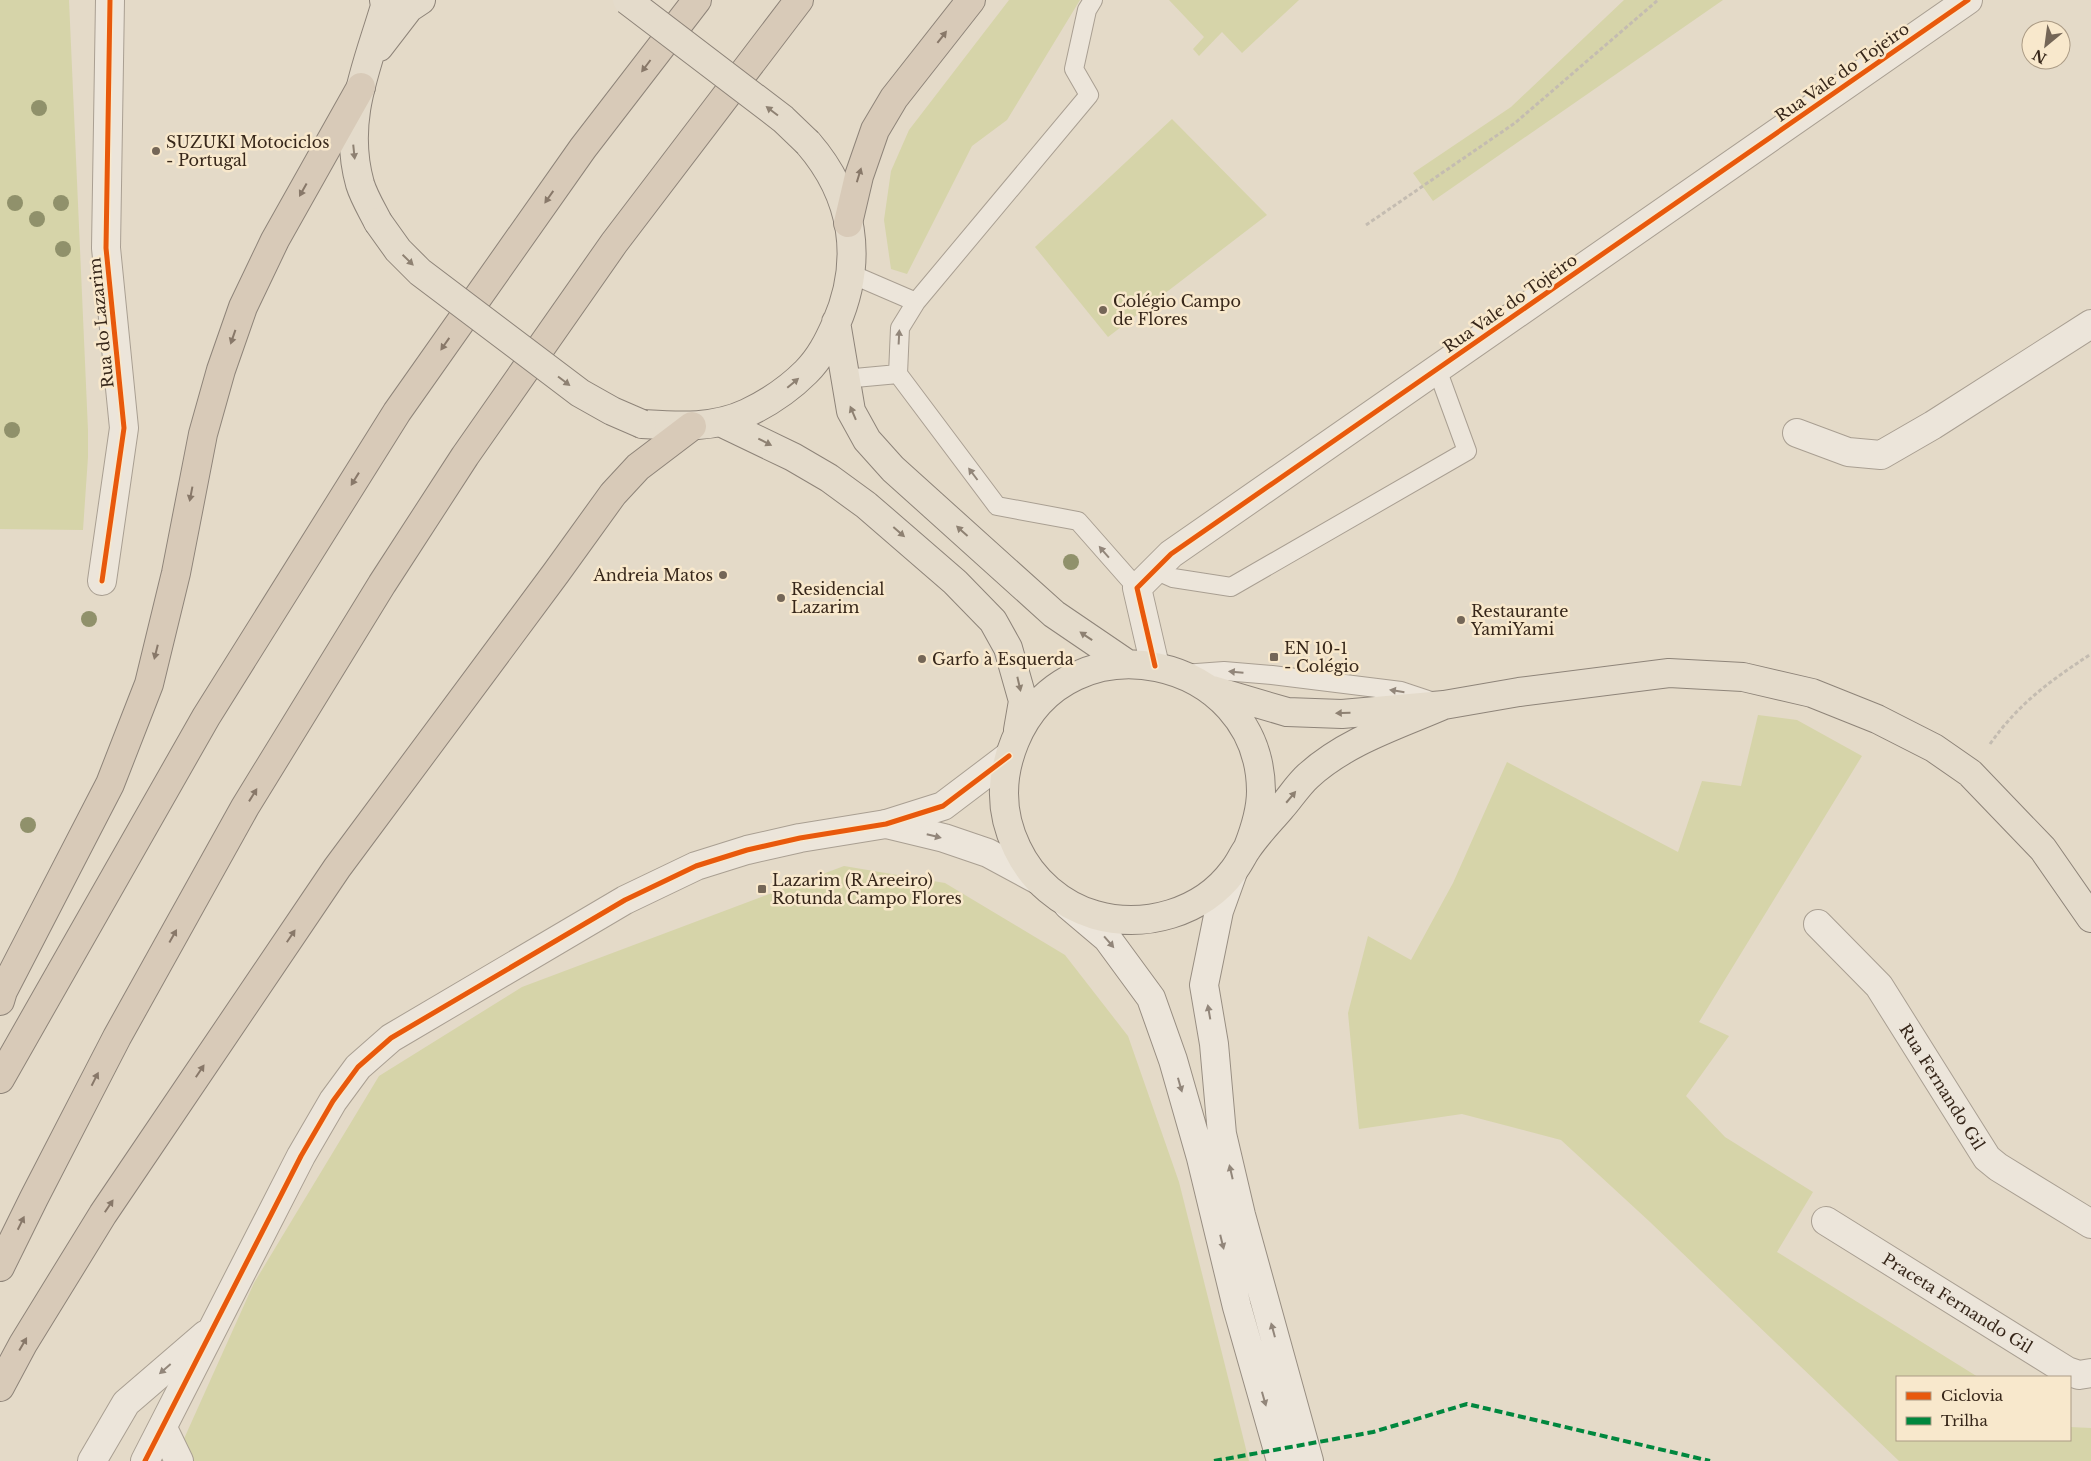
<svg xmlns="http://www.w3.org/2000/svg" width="2091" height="1461" font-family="'Libre Baskerville',serif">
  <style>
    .green { fill: #d6d4a9 }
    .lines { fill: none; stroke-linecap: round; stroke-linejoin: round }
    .lane-casing { stroke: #a99f92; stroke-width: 20 }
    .street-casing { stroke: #a99f92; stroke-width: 30 }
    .secondary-casing { stroke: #988e82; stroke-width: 30 }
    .primary-casing { stroke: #8e8479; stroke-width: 30 }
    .highway-casing { stroke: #8e8479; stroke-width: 30 }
    .path { stroke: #c4bcb1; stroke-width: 3; stroke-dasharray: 4 2.5; stroke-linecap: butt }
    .lane { stroke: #ece5da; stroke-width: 18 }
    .street { stroke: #ece5da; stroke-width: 28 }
    .secondary { stroke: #ece5da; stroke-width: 28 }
    .primary { stroke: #e4dbcb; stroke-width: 28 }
    .highway { stroke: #d8cab8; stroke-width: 28 }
    .primary-bridge-casing { stroke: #8e8479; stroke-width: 30; stroke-linecap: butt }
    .primary-bridge { stroke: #e4dbcb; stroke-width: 28 }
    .quiet { stroke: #00873e; stroke-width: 4; stroke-dasharray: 8 4; stroke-linecap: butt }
    .cycleway-casing { stroke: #f8e8cc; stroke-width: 8 }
    .cycleway { stroke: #e8590c; stroke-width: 5 }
    .tree { fill: #90916b }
    .oneway { fill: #887869 }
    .oneway2 { fill: #8e8172 }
    .oneway3 { fill: #92867a }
    .poi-dot { fill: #746657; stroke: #f8e8cc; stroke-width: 2 }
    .labels { text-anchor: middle; stroke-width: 5; stroke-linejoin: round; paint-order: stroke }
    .street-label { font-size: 16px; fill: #37271a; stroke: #f8e8cc }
    .poi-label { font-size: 16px; fill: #37271a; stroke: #f8e8cc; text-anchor: start }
  </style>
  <rect width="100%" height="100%" fill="#e4dac8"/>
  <!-- green -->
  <path class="green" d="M0,0H69L88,430V457L83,530L0,529Z
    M1009,0H1080L1007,120L972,146L907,274L891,269L884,220L891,171L909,130Z
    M1169,0H1299L1242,53L1222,32L1199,56L1193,49L1204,37Z
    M1624,0H1723L1433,201L1413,173L1511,107Z
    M1172,119L1267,215L1108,337L1035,247Z
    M1758,715L1797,720L1862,756L1699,1022L1729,1036L1686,1096L1725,1137L1813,1192L1777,1252L1978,1377H1897V1440H2070V1427L2091,1428V1461H1899L1650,1222L1561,1140L1462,1114L1359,1129L1348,1013L1368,936L1411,960L1453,883L1507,762L1678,852L1702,781L1741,786Z
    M844,866L945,883L1065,955L1128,1036L1179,1182L1249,1461H174L254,1283L379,1076L522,987Z"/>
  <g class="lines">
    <!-- lane casing -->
    <g class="lane-casing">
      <path id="lane" d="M851,274L916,302L900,328L898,374L997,506L1078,521L1137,588
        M916,302L1089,95L1074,69L1087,10L1093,0
        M844,379L898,374
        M1155,570L1173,578L1231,587L1467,451L1437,369
        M1183,674L1224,671L1272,675L1401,691L1434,702"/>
    </g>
    <!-- street casing -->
    <g class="street-casing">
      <g id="street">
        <path d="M1797,433L1848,452L1881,455L1933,425L2091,324"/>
        <path d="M102,581L124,428L106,248L110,0"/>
        <path d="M1155,666L1137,588L1171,554L1968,0"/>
        <path d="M886,824L944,838L988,853L1038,880"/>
        <path id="s1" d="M1818,924L1879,986L1987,1158L1998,1167L2091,1224"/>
        <path id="s2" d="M1826,1221L2067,1371L2079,1375L2091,1373"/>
        <path d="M163,1428L179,1461"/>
        <path d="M92,1461L126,1403L205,1335"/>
        <path d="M145,1461L301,1156L333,1101L358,1067L391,1038L625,900L696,866L747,850L800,838L886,824L943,806L1009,756"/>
      </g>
    </g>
    <!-- secondary casing -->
    <g class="secondary-casing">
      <path id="secondary" d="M1233,872L1219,911L1204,985L1214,1044L1222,1134L1241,1215L1309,1461
        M1068,905L1107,938L1151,998L1173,1060L1201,1158L1237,1307L1281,1461"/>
    </g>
    <!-- primary casing -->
    <g class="primary-casing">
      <path id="primary" d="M379,47L409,8L421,0
        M378,222C372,210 364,197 360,184C342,120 367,67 385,6L384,0
        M836,322L851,411L867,440L893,469L1054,614L1126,663
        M720,422L793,457L829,478L866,505L955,582L993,621L1008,648L1023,701L1018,730
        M642,424C677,426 713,429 747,413C768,403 789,389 806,372C820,358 828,342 836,324C864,260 854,196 808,143
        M1212,690L1287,712L1342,714L1444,705L1519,692L1669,673L1743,677L1812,693L1877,719L1934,748L1970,773L2043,849L2091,918
        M1248,847C1255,829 1261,811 1261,791C1260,655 1068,614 1015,741C1000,777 1000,813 1017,848C1032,880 1061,905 1095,915C1144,929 1202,913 1233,871C1239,864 1242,856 1247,849C1257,834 1270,821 1281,808C1290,798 1298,785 1308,776C1346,741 1398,725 1444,705"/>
    </g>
    <!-- highway casing -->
    <g class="highway-casing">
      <path id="highway" d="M848,223L859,176L875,130L894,98L971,0
        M0,1001L3,991L110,784L149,684L176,573L203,434L221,370L243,307L275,240L361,87
        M0,1079L206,717L397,412L583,148L697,0
        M0,1267L34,1198L117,1037L245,807L382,584L465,456L614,243L799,0
        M0,1387L23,1344L103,1214L337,868L556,573L613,494L638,467L692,426"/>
    </g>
    <!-- path -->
    <path class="path" d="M1366,225L1515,123L1658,0
      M1990,744C2019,703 2050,681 2091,654"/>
    <!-- lane -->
    <use href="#lane" class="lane"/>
    <!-- street -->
    <use href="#street" class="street"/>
    <!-- secondary -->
    <use href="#secondary" class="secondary"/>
    <!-- primary -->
    <use href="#primary" class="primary"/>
    <!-- highway -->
    <use href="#highway" class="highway"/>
    <!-- primary-bridge casing -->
    <g class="primary-bridge-casing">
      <path id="primary-bridge" d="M627,0L783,119L808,143
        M378,222L398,250L420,272L580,393L612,411L642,424"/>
    </g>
    <!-- primary-bridge -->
    <use href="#primary-bridge" class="primary-bridge"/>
    <!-- quiet -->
    <path class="quiet" d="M1214,1461L1373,1432L1467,1404L1710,1461"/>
    <!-- cycleway casing -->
    <g class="cycleway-casing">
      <path id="cycleway" d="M102,581L124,428L106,248L110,0
        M1155,666L1137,588L1171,554L1968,0
        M145,1461L301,1156L333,1101L358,1067L391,1038L625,900L696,866L747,850L800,838L886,824L943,806L1009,756"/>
    </g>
    <!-- cycleway -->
    <use href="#cycleway" class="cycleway"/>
  </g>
  <!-- trees -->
  <g class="tree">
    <circle cx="39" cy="108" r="8"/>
    <circle cx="15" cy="203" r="8"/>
    <circle cx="61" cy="203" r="8"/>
    <circle cx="37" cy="219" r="8"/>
    <circle cx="63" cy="249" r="8"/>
    <circle cx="12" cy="430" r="8"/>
    <circle cx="1071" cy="562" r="8"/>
    <circle cx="89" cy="619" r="8"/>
    <circle cx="28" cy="825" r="8"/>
  </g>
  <!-- one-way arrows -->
  <defs><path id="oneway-solid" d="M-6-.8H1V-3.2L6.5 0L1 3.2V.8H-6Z" transform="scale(1.25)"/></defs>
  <g class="oneway">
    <use href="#oneway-solid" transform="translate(942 37) rotate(-52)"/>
    <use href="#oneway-solid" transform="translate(646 66) rotate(127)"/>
    <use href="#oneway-solid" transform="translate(859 175) rotate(-73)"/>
    <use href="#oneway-solid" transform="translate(303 190) rotate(119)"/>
    <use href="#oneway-solid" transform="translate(549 197) rotate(125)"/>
    <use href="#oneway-solid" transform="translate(233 337) rotate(109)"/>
    <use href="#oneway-solid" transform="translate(445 344) rotate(125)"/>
    <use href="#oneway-solid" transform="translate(355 479) rotate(122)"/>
    <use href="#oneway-solid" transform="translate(191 494) rotate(101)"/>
    <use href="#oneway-solid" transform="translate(156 652) rotate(104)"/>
    <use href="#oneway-solid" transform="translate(253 795) rotate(-58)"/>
    <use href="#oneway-solid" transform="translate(173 936) rotate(-61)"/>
    <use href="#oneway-solid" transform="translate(291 936) rotate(-56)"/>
    <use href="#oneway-solid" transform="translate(200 1071) rotate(-56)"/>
    <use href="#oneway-solid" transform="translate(95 1079) rotate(-63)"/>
    <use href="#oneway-solid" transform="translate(109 1206) rotate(-56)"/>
    <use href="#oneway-solid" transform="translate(21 1223) rotate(-64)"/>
    <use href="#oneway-solid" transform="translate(23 1344) rotate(-60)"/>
  </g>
  <g class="oneway2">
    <use href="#oneway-solid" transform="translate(772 111) rotate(-143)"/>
    <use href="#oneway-solid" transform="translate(354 152) rotate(84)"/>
    <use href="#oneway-solid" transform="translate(408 260) rotate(44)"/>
    <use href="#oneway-solid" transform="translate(564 381) rotate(37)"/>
    <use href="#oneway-solid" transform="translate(793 383) rotate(-40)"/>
    <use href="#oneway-solid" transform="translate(853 413) rotate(-113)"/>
    <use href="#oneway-solid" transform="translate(765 442) rotate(27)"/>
    <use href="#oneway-solid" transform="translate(962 531) rotate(-138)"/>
    <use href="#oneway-solid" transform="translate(899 532) rotate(41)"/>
    <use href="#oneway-solid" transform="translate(1086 636) rotate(-146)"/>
    <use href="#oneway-solid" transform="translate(1019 684) rotate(77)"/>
    <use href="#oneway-solid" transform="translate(1343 713) rotate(178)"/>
    <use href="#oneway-solid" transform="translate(1291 797) rotate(-50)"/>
  </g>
  <g class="oneway3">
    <use href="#oneway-solid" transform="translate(899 337) rotate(-87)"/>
    <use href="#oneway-solid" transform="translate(973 474) rotate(-127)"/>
    <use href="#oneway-solid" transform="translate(1104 552) rotate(-131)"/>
    <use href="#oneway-solid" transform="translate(1236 672) rotate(-175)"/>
    <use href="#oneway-solid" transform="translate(1397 691) rotate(-171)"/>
    <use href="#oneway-solid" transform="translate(934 836) rotate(14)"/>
    <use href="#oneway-solid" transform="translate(1109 942) rotate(49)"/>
    <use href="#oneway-solid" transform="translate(1209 1012) rotate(-100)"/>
    <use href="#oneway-solid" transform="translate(1180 1085) rotate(74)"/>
    <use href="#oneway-solid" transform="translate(1231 1172) rotate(-103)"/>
    <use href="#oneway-solid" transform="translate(1222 1242) rotate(76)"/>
    <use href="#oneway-solid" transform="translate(1273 1330) rotate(-105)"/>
    <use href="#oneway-solid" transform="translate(165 1369) rotate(139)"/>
    <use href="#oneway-solid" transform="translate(1264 1399) rotate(74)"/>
  </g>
  <!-- markers -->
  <g class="poi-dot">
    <circle cx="156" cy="151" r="5"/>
    <circle cx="1103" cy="310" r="5"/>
    <circle cx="723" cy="575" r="5"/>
    <circle cx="781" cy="598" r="5"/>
    <circle cx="1461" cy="620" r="5"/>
    <rect x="1269" y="652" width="10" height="10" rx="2.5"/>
    <circle cx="922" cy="659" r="5"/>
    <rect x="757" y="884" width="10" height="10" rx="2.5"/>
  </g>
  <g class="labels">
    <!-- street labels -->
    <g class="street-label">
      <text transform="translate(1842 72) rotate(-35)" y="6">Rua Vale do Tojeiro</text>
      <text transform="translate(1510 303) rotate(-35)" y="6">Rua Vale do Tojeiro</text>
      <text transform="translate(101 323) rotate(-96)" y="6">Rua do Lazarim</text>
      <text dy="6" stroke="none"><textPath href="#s1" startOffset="206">Rua Fernando Gil</textPath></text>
      <text dy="6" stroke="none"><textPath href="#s2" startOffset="155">Praceta Fernando Gil</textPath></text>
    </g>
    <!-- poi labels -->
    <g class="poi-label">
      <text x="166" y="148">SUZUKI Motociclos<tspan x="166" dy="18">- Portugal</tspan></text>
      <text x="1113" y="307">Colégio Campo<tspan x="1113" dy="18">de Flores</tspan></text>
      <text x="713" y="581" text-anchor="end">Andreia Matos</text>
      <text x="791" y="595">Residencial<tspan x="791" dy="18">Lazarim</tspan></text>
      <text x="1471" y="617">Restaurante<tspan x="1471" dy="18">YamiYami</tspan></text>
      <text x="1284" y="654">EN 10-1<tspan x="1284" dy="18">- Colégio</tspan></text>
      <text x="932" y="665">Garfo à Esquerda</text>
      <text x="772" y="886">Lazarim (R Areeiro)<tspan x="772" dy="18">Rotunda Campo Flores</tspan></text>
    </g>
  </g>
  <!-- legend -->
  <rect x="1896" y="1376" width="175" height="65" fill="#f8e8cc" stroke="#ab9b85"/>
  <rect x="1906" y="1392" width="25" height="8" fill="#e8590c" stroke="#ab9b85"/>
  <text x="1941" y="1401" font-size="15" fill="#37271a">Ciclovia</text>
  <rect x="1906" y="1417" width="25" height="8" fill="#00873e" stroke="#ab9b85"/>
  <text x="1941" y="1426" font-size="15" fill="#37271a">Trilha</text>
  <!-- north arrow -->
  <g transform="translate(2046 45) rotate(209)"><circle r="24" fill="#f8e8cc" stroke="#ab9b85"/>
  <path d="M0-4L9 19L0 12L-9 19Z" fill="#746657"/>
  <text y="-8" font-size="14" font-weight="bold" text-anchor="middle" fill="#37271a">N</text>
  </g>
</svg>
